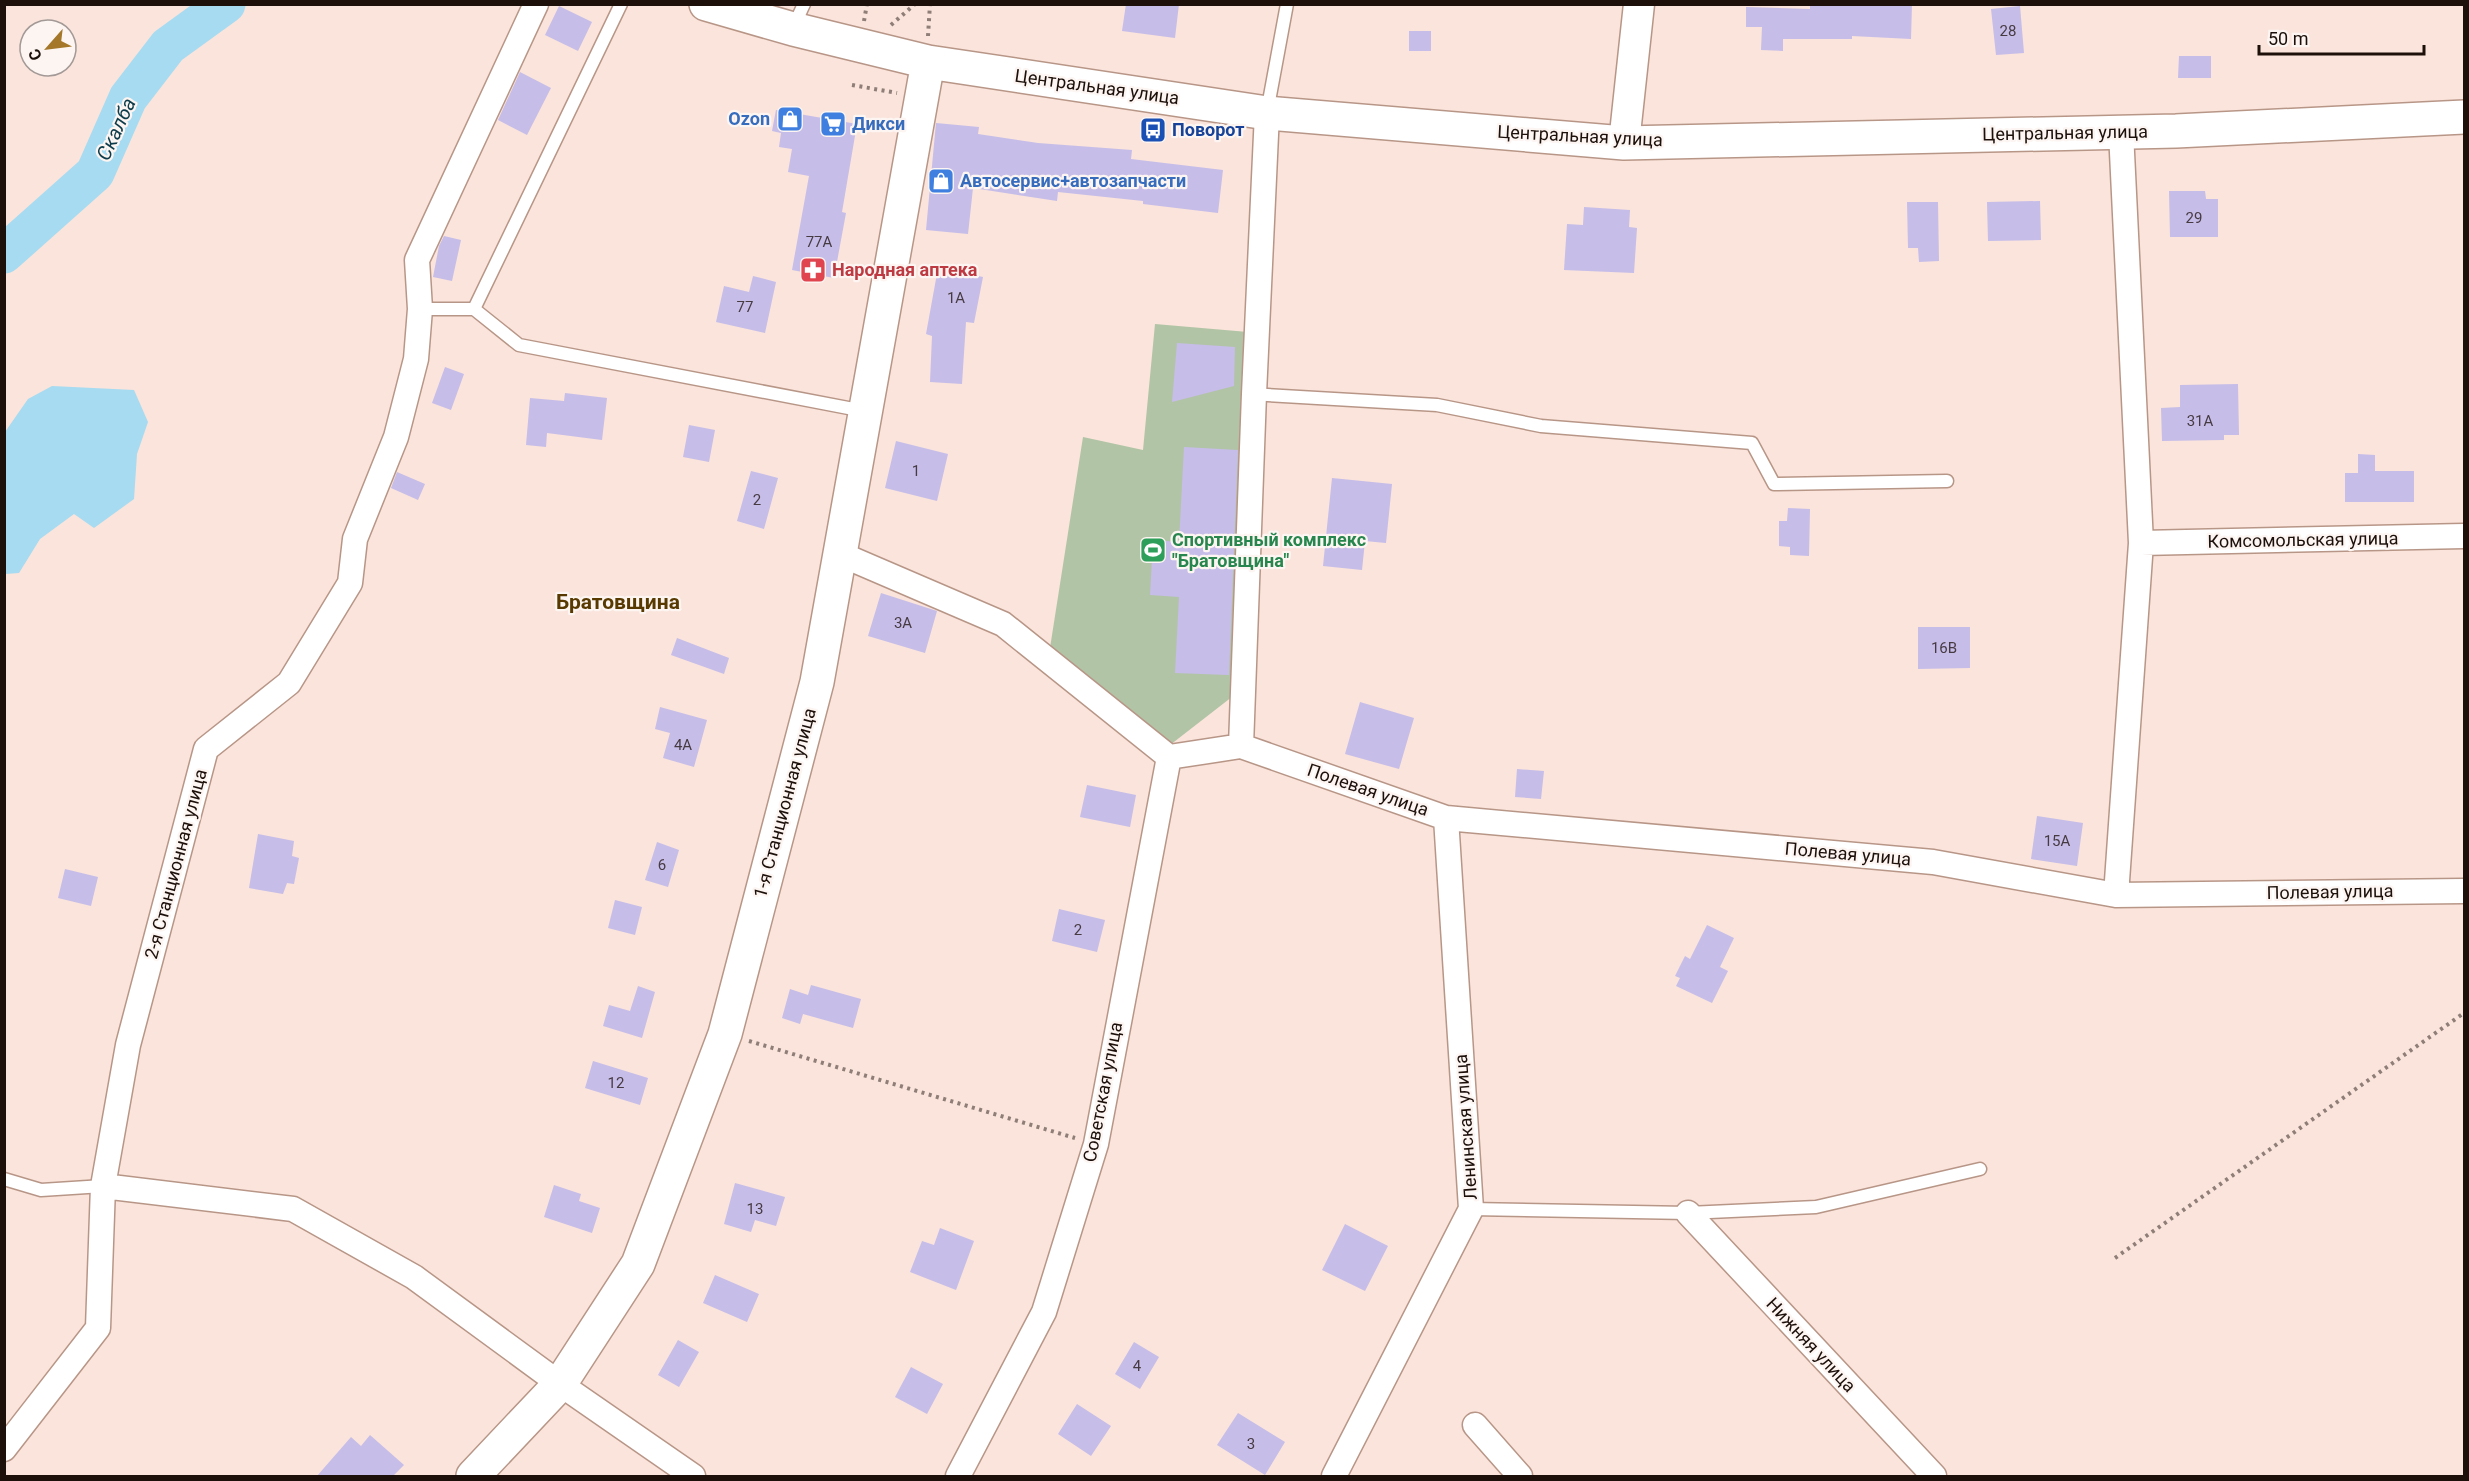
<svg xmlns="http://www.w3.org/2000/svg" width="2469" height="1481" font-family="Roboto,sans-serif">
	<rect width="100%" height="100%" fill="#fae4db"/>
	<path fill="#b2c4a6" d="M1155,324l93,8 -11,361 -67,52 -120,-97 33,-211 60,13z"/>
	<path fill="#a6dbf1" d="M52,386l82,4 14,32 -11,32 -3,45 -40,29 -20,-14 -34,25 -21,34 -14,1v-142l23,-33z"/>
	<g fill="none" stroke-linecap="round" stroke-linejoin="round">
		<path stroke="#a6dbf1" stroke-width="39" d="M4,254l91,-81 33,-75 40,-52 58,-42"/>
	</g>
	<path fill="#c6bde9" d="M1126,4h53l-4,34 -53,-7z
		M1810,4h102l-1,35 -59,-3v3h-69v12l-22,-1 1,-23h-16v-20l64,2z
		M559,6l33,16 -14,29 -33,-16z
		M2020,6l4,47 -28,2 -5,-46z
		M1409,31h22v20h-22z
		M2179,56h32v22h-33z
		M520,72l31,16 -24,47 -29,-15z
		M776,110l81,14 -15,88 4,1 -12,65 -42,-8 17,-94 -21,-4 4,-23 -13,-2 2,-14 -9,-2z
		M936,123l43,4 -1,7 60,9 94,7 -1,9 92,11 -5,43 -75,-9v-3l-85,-9 -1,9 -84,-13 -5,46 -42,-4z
		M2169,191h36l1,8h12v38h-48z
		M2040,201l1,39 -53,1 -1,-39z
		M1907,202h31l1,59 -20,1 -1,-14h-10z
		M1584,207l46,3 -1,17 8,1 -3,45 -70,-3 3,-46 16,1z
		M444,236l17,4 -9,41 -19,-4 6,-31z
		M938,268l45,9 -9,46 -8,-1 -4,62 -32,-2 2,-46 -6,-2z
		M753,276l23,6 -11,51 -49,-11 8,-36 25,6z
		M1177,343l58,4 -1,39 -62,16z
		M445,367l19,7 -13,36 -19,-7z
		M2238,384l1,51h-15v5l-62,1 -1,-33 19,-1v-22z
		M565,393l42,5 -5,42 -55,-7 -1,14 -20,-2 4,-47 34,3z
		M689,425l26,5 -6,32 -26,-5z
		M896,441l52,13 -11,47 -52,-13z
		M1184,447l54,3 -9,225 -54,-2 4,-76 -29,-2 3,-55 26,2z
		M2358,454l17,1v16h39v31h-69v-29h13z
		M751,471l27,7 -14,51 -27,-8z
		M397,472l28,12 -7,16 -27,-12z
		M1332,478l60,6 -6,59 -21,-2 -3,29 -39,-4z
		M1788,508l22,1 -1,47 -19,-1v-8l-11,-1v-25h8z
		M881,593l56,18 -12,42 -57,-17z
		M1918,627h52v41l-52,1z
		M677,638l52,20 -5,16 -53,-19z
		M1360,702l54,16 -15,51 -54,-15z
		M660,707l47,13 -13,47 -31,-9 7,-25 -15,-4z
		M1517,769l27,2 -3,28 -26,-2z
		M1087,785l49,10 -6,32 -50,-10z
		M2037,816l46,7 -6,43 -46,-7z
		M258,834l36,7 -2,15 7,2 -5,26 -7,-1 -4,11 -34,-6z
		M657,842l22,8 -11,37 -23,-7z
		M65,869l33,8 -7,29 -33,-8z
		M615,900l27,7 -7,28 -27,-7z
		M1059,909l46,11 -8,32 -45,-11z
		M1707,925l27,13 -14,29 8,4 -16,32 -36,-17 4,-8 -5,-2 10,-20 5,3z
		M811,985l50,14 -8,29 -50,-14 -3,10 -18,-6 8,-29 18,6z
		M638,986l17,6 -13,46 -39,-12 6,-21 21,6z
		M593,1061l55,17 -8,27 -55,-17z
		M735,1183l50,14 -9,29 -21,-6 -4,12 -27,-8z
		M554,1185l27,9 -2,7 21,7 -8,25 -48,-16z
		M1345,1224l43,22 -23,45 -43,-21z
		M940,1228l34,13 -18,49 -46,-18 12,-31 12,4z
		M715,1275l44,19 -12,28 -44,-19z
		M678,1340l21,12 -20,35 -21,-12z
		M1134,1342l25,15 -19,32 -25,-15z
		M911,1367l32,17 -16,30 -32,-17z
		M1077,1404l34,22 -20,30 -33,-22z
		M1238,1413l47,29 -20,33 -48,-30z
		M370,1435l34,30 -11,11h-76l34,-39 10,9z"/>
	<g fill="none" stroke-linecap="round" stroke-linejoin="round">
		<defs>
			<path id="service" d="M793,28l11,-24
				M1267,112l20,-108
				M420,309h54l45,36 345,66
				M474,309l147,-305
				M1250,394l187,11 104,21 211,17 22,41 173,-3
				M4,1179l37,11 62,-4
				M1471,1209l217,4 128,-6 164,-38"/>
			<path id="minor" d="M2141,543l323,-7
				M840,554l163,70 166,133 72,-11 205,72 487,44 183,33 348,-4
				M1241,746l13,-352 13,-281
				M2116,895l25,-352 -20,-411
				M103,1186l190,23 121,68 146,107 133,92
				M1688,1213l246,263
				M1475,1425l45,51
				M4,1449l94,-121 5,-142 25,-141 78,-296 83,-66 61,-100 5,-44 41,-102 20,-78 4,-50 -3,-49 119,-256
				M958,1476l86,-164 52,-168 73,-387
				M1334,1476l137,-267 -25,-391"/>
			<path id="tertiary" d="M1624,143l15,-139"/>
			<path id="secondary" d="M706,4l87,25 135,33 339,51 357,30 552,-12 288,-14
				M473,1476l87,-92 78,-120 87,-230 92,-352 111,-620"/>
		</defs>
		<use href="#service" stroke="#b89687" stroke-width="15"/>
		<use href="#minor" stroke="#b89687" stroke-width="27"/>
		<use href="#tertiary" stroke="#b89687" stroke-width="33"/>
		<use href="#secondary" stroke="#b89687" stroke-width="36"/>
		<path stroke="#8f7e77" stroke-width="4" stroke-dasharray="3 4.5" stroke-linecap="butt" d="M864,21l3,-17
			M891,25l24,-21
			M928,36l2,-32
			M852,85l45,8
			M749,1041l326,97
			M2115,1258l349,-245"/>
		<use href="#service" stroke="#fff" stroke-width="12"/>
		<use href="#minor" stroke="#fff" stroke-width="24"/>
		<use href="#tertiary" stroke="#fff" stroke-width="30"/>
		<use href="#secondary" stroke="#fff" stroke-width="33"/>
	</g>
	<defs>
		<symbol id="shop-square" viewBox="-11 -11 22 22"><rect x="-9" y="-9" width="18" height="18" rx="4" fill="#3f7fe0" stroke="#fcf5f2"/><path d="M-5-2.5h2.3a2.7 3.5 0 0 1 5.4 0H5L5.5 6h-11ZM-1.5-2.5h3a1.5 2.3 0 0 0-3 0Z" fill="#fff"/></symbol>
		<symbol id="supermarket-square" viewBox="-11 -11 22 22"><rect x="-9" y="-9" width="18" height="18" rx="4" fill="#3f7fe0" stroke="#fcf5f2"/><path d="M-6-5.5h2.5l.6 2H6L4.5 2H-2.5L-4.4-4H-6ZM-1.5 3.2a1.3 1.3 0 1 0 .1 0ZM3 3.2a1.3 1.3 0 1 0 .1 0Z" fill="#fff"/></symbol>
		<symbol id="bus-square" viewBox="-11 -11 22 22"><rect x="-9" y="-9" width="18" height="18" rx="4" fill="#1a4fb4" stroke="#fcf5f2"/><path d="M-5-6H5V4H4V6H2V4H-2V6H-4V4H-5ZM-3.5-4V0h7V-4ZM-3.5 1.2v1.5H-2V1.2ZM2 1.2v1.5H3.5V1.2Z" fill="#fff"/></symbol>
		<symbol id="pharmacy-square" viewBox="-11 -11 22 22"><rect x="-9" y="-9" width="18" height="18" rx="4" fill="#e0444e" stroke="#fcf5f2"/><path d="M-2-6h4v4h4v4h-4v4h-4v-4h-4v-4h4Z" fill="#fff"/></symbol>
		<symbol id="stadium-square" viewBox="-11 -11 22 22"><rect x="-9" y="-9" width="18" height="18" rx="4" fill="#2e9e5b" stroke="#fcf5f2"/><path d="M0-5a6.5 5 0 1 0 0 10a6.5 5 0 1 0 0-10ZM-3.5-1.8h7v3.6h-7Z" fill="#fff"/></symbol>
	</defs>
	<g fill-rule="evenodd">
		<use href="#shop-square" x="775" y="104" width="30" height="30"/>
		<use href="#supermarket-square" x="818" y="109" width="30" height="30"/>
		<use href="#bus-square" x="1138" y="115" width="30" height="30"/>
		<use href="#shop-square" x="926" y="166" width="30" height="30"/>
		<use href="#pharmacy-square" x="798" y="255" width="30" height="30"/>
		<use href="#stadium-square" x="1138" y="535" width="30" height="30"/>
	</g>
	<g text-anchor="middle" stroke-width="4.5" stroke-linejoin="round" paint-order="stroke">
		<g font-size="15" fill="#473b42">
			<text x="2008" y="36">28</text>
			<text x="2194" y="223">29</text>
			<text x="819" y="247">77А</text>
			<text x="956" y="303">1А</text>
			<text x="745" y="312">77</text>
			<text x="2200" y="426">31А</text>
			<text x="916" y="476">1</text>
			<text x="757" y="505">2</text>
			<text x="903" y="628">3А</text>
			<text x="1944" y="653">16В</text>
			<text x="683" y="750">4А</text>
			<text x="2057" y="846">15А</text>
			<text x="662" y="870">6</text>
			<text x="1078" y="935">2</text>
			<text x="616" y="1088">12</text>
			<text x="755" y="1214">13</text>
			<text x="1137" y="1371">4</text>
			<text x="1251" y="1449">3</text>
		</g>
		<g font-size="18" fill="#1d100b" stroke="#fcf5f2">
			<text transform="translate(1097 87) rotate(8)" y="6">Центральная улица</text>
			<text transform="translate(2065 133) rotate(-1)" y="6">Центральная улица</text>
			<text transform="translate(1580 136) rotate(3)" y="6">Центральная улица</text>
			<text transform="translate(2303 540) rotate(-1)" y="6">Комсомольская улица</text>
			<text transform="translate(1368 790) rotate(19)" y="6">Полевая улица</text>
			<text transform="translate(785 803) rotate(-75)" y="6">1-я Станционная улица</text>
			<text transform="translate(1848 854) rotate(5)" y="6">Полевая улица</text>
			<text transform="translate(176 864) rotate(-75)" y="6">2-я Станционная улица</text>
			<text transform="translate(2330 892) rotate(-1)" y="6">Полевая улица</text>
			<text transform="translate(1103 1092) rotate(-79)" y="6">Советская улица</text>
			<text transform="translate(1466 1127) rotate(-94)" y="6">Ленинская улица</text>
			<text transform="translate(1811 1345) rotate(47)" y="6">Нижняя улица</text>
		</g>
		<g font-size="18" font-weight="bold" fill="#366cbe" stroke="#fcf5f2" text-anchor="start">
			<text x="770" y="125" text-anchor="end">Ozon</text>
			<text x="852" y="130">Дикси</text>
			<text x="960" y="187">Автосервис+автозапчасти</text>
		</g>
		<g font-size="18" font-weight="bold" fill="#164399" stroke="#fcf5f2" text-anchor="start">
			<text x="1172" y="136">Поворот</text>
		</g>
		<g font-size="18" font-weight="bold" fill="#be3a42" stroke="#fcf5f2" text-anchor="start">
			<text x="832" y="276">Народная аптека</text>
		</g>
		<g font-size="18" font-weight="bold" fill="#27864d" stroke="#fcf5f2" text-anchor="start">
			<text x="1172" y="546">Спортивный комплекс<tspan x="1172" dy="21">"Братовщина"</tspan></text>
		</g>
		<g font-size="20" font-style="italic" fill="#0c3c4b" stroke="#fcf5f2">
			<text transform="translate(116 129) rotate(-65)" y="7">Скалба</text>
		</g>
		<g font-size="21" font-weight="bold" fill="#583a00" stroke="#fcf5f2">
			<text x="618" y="609">Братовщина</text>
		</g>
	</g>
	<rect width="2469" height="1481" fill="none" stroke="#1d100b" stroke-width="12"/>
	<g transform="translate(48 48) rotate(242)"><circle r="28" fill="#fcf5f2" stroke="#a39996" stroke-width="1.5"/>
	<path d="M0-4.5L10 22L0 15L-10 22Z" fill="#a47729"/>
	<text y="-9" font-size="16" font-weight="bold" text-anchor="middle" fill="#1d100b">С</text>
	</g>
	<path d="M2259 45v9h165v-9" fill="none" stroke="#1d100b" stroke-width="3"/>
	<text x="2268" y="45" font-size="18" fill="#1d100b" stroke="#fcf5f2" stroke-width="4.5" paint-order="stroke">50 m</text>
</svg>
